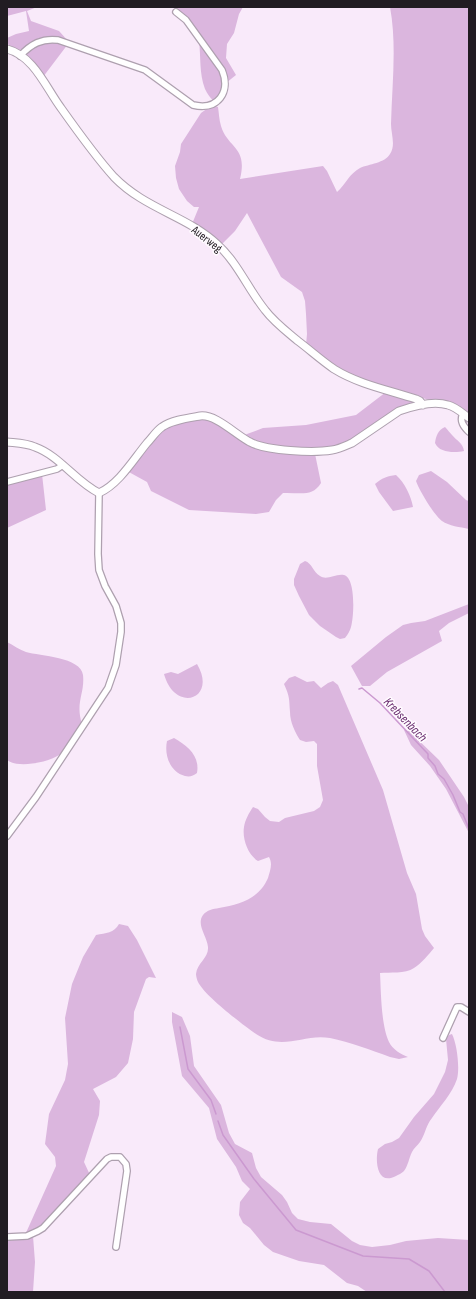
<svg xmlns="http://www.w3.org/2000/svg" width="476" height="1299" font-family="'Sofia Sans Condensed',sans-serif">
	<rect width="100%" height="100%" fill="#f9eafa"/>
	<path fill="#dbb6de" d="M7,7h30l-10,4 4,10 28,10 10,11c-9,-3 -19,-7 -28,-4 -10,3 -20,19 -31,9 -2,-3 -3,-5 -3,-9l9,-4 13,-3 -3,-20 -19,5z
		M172,7h71l-4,7 -5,19 -7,11 -1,14 10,17 -10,8v-7l-47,-65z
		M390,7h79v409l-40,-16 -80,-25 -43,-30 1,-11 -1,-20 -1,-13 -3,-9 -21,-15 -34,-64 -12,18 -15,15 -28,-22 7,-17h-5l-7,-6 -8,-12 -3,-11 -1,-12 5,-14 1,-8 20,-31 11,-8 6,2c1,6 1,13 3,19 7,23 27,20 19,53l83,-13 4,5 10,21c9,-8 12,-18 23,-24 9,-4 25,-5 30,-14 6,-9 1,-20 1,-30 1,-39 6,-79 -1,-117z
		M47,41l21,3 -25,33 -17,-20 1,-7z
		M199,41l18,23 7,15 -3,16 -7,7c-3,-4 -7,-8 -9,-13 -6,-16 -4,-32 -6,-48z
		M386,392l29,9v2l-73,43 -28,3 7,34c-9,15 -23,9 -38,10l-7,7 -7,12 -13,2 -67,-4 -38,-19 -4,-9 -20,-11 37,-43 26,-9h20l30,19 7,-4 16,-6 43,-3 50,-10z
		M445,427c3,3 5,6 7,8 5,6 11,8 12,16 -9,2 -25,2 -29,-8 1,-7 3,-13 10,-16z
		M431,471l16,11 19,18 3,1v28c-9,-2 -20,-3 -27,-8 -8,-6 -23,-31 -26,-40l3,-6z
		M42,474l4,36 -39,18v-44z
		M396,475c9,8 15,21 17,32l-20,4 -14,-19 -4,-8c7,-6 12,-8 21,-9z
		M305,561c7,2 8,11 15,15 7,5 16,-3 24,-1 12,3 10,42 7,52 -1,4 -3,7 -6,11l-5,1 -4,-2 -16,-11 -11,-11 -10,-19 -5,-11v-6l6,-15z
		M469,604v9l-20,10 -10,8 3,10 -55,31 -17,14h-8l-11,-20 35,-29 17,-12 8,-2 14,-2z
		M7,642c6,3 13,8 19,10 14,4 55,5 57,23 2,19 -8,27 -1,49 -5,7 -13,23 -19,28 -10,10 -45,17 -56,8z
		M197,664c21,35 -22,50 -33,10l7,-2 7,2z
		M295,676l12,6 7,-1 7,7 7,-5 5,-2 5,4 45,105 24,83 9,21 6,35 3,7 9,12c-6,7 -12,15 -20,20 -9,6 -24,4 -34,5 1,19 1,52 9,69 3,7 13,13 19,15l-9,2 -9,-2c-19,-7 -40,-15 -60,-19 -26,-5 -47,14 -74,-4 -13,-9 -51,-38 -58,-52 -1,-2 -2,-6 -2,-8 1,-11 13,-16 12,-27 -1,-11 -12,-22 -5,-32 4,-5 10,-6 16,-7 21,-4 40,-9 49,-30 2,-7 5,-14 1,-21l-11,4c-10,-6 -16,-22 -14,-34 1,-7 5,-14 9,-20l5,2 7,8 5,4 9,1 6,-4 29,-7 6,-4 3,-7 -6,-34v-22l-3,-3 -8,1 -6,-2c-5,-8 -10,-18 -10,-28 -1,-13 0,-15 -6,-28l5,-6z
		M404,730l5,1 30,29 25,37 5,10v26l-23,-44 -16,-23 -19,-21z
		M174,738c14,8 26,18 23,35 -4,3 -7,4 -12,3 -15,-4 -21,-21 -18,-35z
		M119,924l9,2 9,14 19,38 -7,-1 -3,2 -12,33 -1,27 -5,24 -12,14 -23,12 7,12 -1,14 -15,47 6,13 -50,53 -15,7 31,-69 -1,-9 -10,-13 4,-30 16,-34 3,-16 -3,-46 7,-34 11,-27 13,-22c10,-2 18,-2 23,-11z
		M172,1012l10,5 8,19 4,30 27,39 8,28 6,11 17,9 4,15 5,9 21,18 5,7 5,11 6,6 12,3 21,2 21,17 8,4 12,2 18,-2 16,-4 32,-3 31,2v52h-102l-9,-6 -11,-3 -23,-18 -25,-4 -26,-9 -9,-7 -14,-17 -7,-5 -4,-8 1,-13 10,-13 -8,-8 -6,-14 -19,-28 -8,-31 -27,-32 -10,-54z
		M452,1034c5,10 8,34 5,45 -5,15 -17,27 -25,39 -6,7 -7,17 -12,24 -3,4 -6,6 -8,10 -3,6 -4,14 -8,19 -2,2 -6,4 -8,5 -19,10 -21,-15 -18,-27l7,-5 7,-2 7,-4 15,-21 20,-23 11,-22 3,-12 -2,-21 3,-4z
		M33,1236l2,26 -2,30h-26v-53z"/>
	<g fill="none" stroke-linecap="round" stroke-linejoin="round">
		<path stroke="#cb99d0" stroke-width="1.5" d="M359,689l3,-1 18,15 48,51v4l7,8 3,8 6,5 9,16 7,17 3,2 6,15
			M180,1027l8,42 23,31 5,14
			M218,1121l5,14 31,44 42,51 67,26 46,3 20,12 16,21"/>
		<defs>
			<path id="minor" d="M20,56c11,-12 22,-18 38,-16l87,30 48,35c25,6 38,-13 29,-35l-36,-50 -10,-8
				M463,414c-4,7 1,13 6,18
				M7,482l50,-13 6,-4
				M7,836l29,-39 72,-109 8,-23 5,-33v-9l-5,-17 -11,-20 -6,-16 -1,-16 1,-61
				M443,1038l14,-31h4l8,5
				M7,1237l20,-1 11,-5 5,-3 64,-69 4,-2h9l6,7 1,7 -11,76"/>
			<path id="tertiary" d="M7,49c27,7 39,39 54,59 17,24 34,48 53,69 31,32 73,39 103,67 21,19 31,45 48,66 9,12 21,21 33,31 12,9 23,19 36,28 24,15 54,21 82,30l4,2 3,4
				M7,442c9,1 19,1 28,5 25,9 40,34 64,46 20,-9 34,-33 48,-50 5,-5 9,-12 15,-16 10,-7 26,-9 38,-11 16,-2 36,19 50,26 16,9 64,11 82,8 7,-1 13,-4 20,-7l47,-32c14,-5 34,-11 49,-6 8,2 14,8 21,13"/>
		</defs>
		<use href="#minor" stroke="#aea0af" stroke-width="8"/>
		<use href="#tertiary" stroke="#aea0af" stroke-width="9"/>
		<use href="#minor" stroke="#fff" stroke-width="5.5"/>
		<use href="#tertiary" stroke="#fff" stroke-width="7"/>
	</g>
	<g text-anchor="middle" stroke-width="3" stroke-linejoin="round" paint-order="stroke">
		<g font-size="12" fill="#211c22" stroke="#fffbff">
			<text transform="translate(207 239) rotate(38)" y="4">Auerweg</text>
		</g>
		<g font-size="13" font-style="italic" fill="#682b6e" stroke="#fffbff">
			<text transform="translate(406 719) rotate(46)" y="5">Krebsenbach</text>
		</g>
	</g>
	<rect width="476" height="1299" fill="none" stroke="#211c22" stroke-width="16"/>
</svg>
